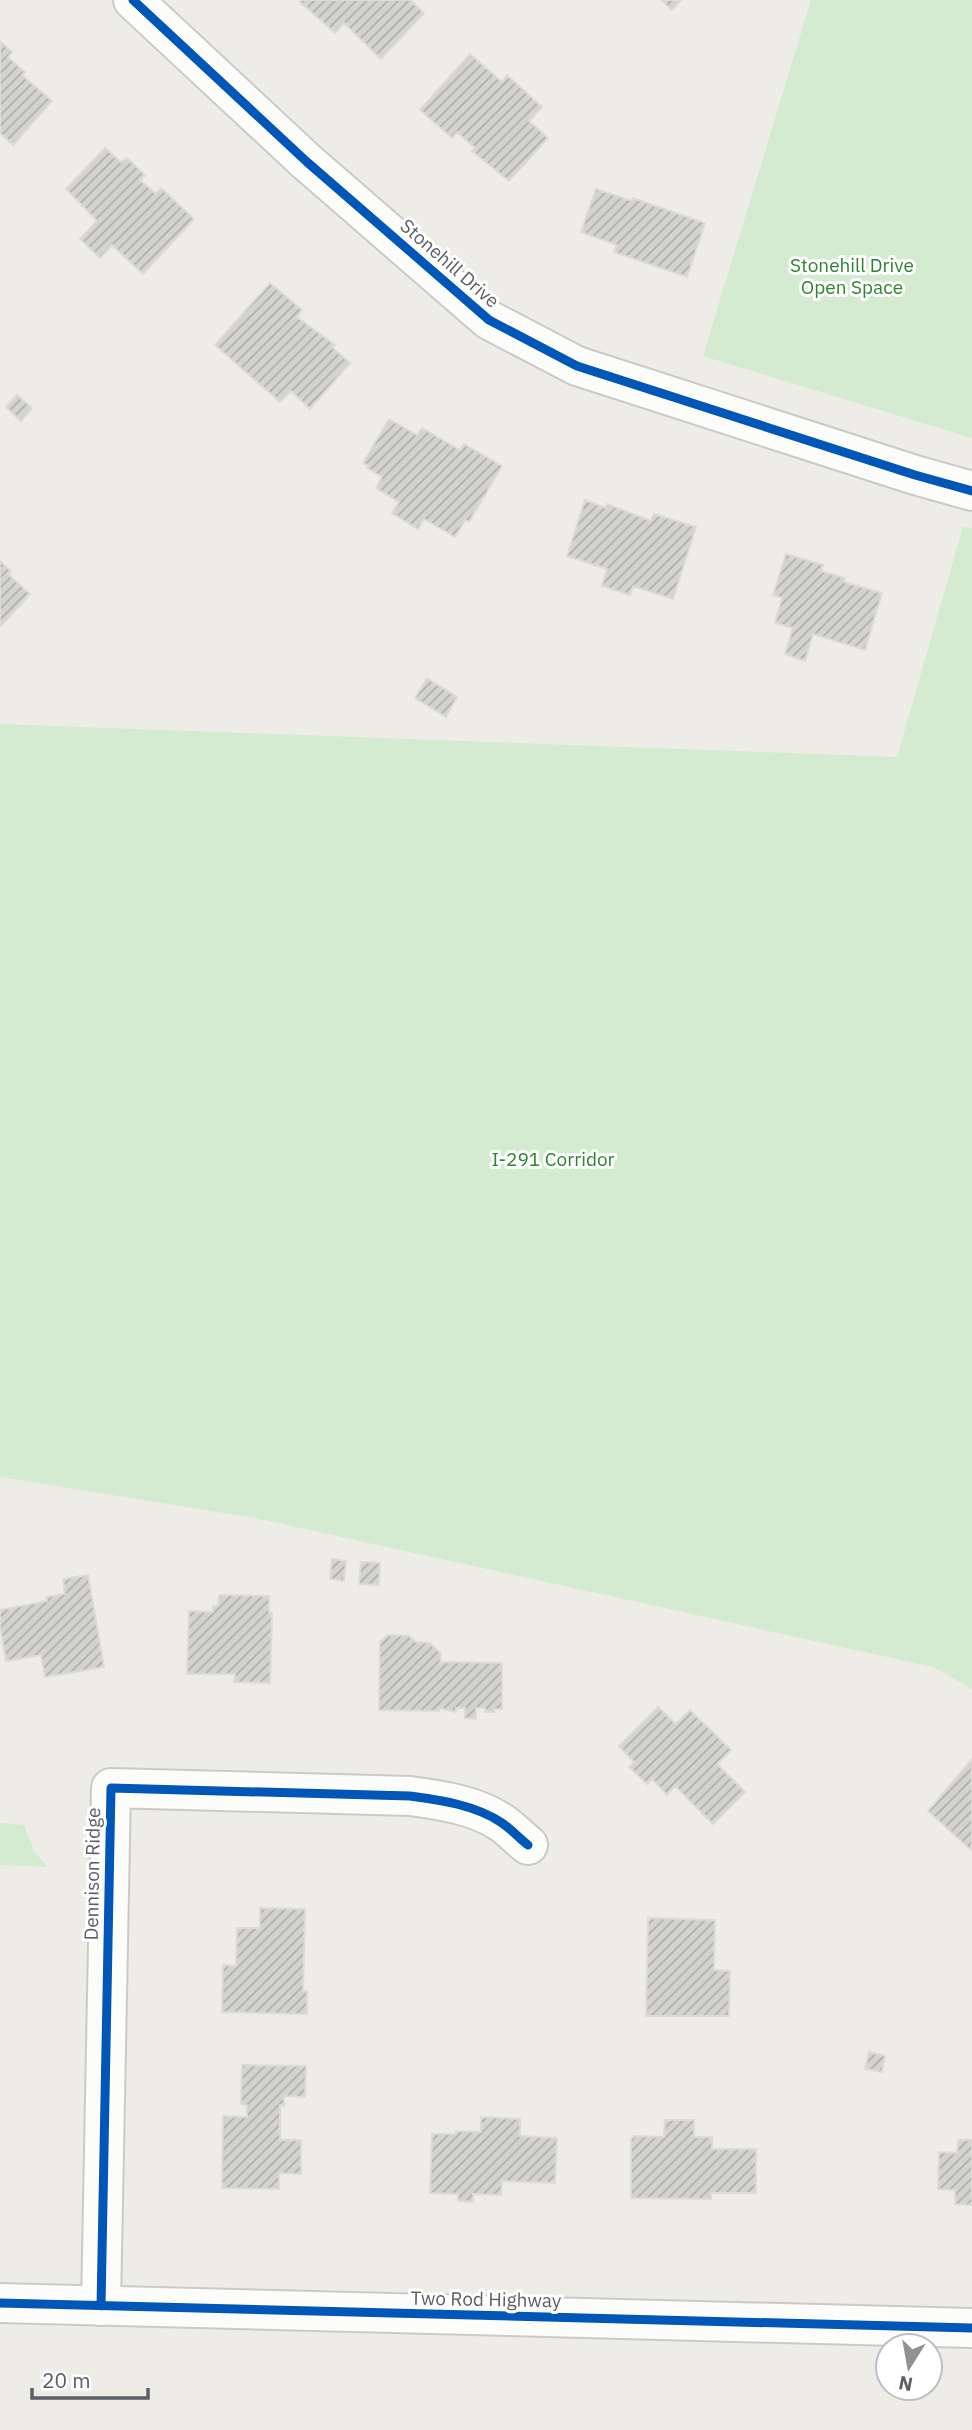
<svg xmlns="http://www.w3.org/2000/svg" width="972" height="2430" font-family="'IBM Plex Sans',sans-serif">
	<defs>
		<pattern id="building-hatch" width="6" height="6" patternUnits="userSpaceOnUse" patternTransform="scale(1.75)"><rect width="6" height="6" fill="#d4d3d0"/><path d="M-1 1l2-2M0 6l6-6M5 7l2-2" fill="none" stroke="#afafad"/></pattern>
	</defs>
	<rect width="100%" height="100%" fill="#edece7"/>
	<path fill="#d4ead1" d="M811,0h161v438l-269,-82z
		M963,527l9,1v1161l-39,-22 -678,-149 -255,-41v-753l897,33z
		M0,1823l24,2 10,26 13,16 -47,-2z"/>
	<path fill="url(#building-hatch)" stroke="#dcdbd6" stroke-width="2" d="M302,0h108l14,13 -43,46 -37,-36 -9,10 -35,-31z
		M661,0h20l-9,10z
		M0,41l12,11 -4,5 17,15 -3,3 30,26 -39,44 -13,-12z
		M470,54l32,28 5,-7 35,32 -13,14 19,17 -39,43 -37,-30 3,-3 -18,-16 -5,6 -32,-28z
		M105,148l16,14 6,-4 18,17 -5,5 16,14 5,-6 33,31 -51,55 -31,-29 -12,13 -20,-19 17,-18 -31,-32z
		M596,189l36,12 1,-3 72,25 -18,54 -73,-25 3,-7 -36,-13z
		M270,283l32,27 -5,7 38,28 -3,2 18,16 -40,46 -19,-18 -11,11 -65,-57z
		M17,395l15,13 -11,13 -15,-14z
		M389,419l28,16 5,-7 38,22 4,-6 38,22 -33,56 -4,-2 -10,17 -31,-18 -6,10 -26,-16 7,-11 -23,-14 6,-11 -15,-9 1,-2 -5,-3z
		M585,500l21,8 1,-4 44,17 3,-7 42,13 -23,72 -40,-13 -3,9 -28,-9 5,-17 -40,-13z
		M786,554l37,11 -2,6 24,7 -1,4 38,11 -17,57 -52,-16 -8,27 -20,-7 8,-26 -18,-5 7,-25 -9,-3z
		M0,561l11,10 -3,3 22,20 -30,33z
		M427,678l30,19 -11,20 -31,-19z
		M332,1559l14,2 -2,20 -14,-2z
		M361,1562l19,1 -1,22 -20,-1z
		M88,1575l16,92 -59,10 -4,-22 -35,6 -6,-36v-15l47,-9 -1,-4 19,-3 -2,-15z
		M219,1595l50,1v17h3l-2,70 -36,-1 1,-8h-48l2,-63 24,1v-6h5z
		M388,1635l21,1 7,6 14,1 11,11 -1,10 3,-2 59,1v46h-8v3h-9v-4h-9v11l-11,-1v-10h-9v4l-17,-4v3l-60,-1 1,-68z
		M658,1707l18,17 14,-14 41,40 -14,14 28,28 -32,32 -38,-38 -8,9 -15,-16 -5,5 -18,-17 5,-5 -15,-16z
		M972,1759v92l-44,-40z
		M260,1908l45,1 -2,82h4v23l-85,-2 1,-47 13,1 1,-38h23z
		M648,1918l67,2 -1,50 16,1 -1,45h-83z
		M869,2052l16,4 -3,16 -17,-3z
		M242,2065l64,1 -1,31 -21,-1v10l-4,-1v35h21v34l-22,-1v16l-57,-1 1,-72 24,1v-12l-6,-1z
		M481,2117l39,2v17l37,2 -2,45 -53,-2 -1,14 -28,-1v8l-15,-1v-7l-28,-1 2,-59h24v-3l25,1z
		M665,2120h29v17h18v12h44v44h-45v6l-80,-1v-59l3,-3 30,1z
		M958,2140h14v65l-17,-1v-14l-17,-1 1,-37 18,1z"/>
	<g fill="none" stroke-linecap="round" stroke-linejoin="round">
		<defs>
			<path id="minor" d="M133,0l174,162 182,158 88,46 338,109 57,16
				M101,2306l10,-518 299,8c30,4 66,9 92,27 9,6 17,15 26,22"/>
			<path id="tertiary" d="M0,2303l972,25"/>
		</defs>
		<use href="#minor" stroke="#cacac9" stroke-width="42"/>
		<use href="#tertiary" stroke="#cacac9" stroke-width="42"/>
		<use href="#minor" stroke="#fcfcfb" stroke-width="38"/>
		<use href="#tertiary" stroke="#fcfcfb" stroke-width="38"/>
		<defs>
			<path id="cycleway" d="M133,0l174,162 182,158 88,46 338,109 57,16
				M0,2303l972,25
				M101,2306l10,-518 299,8c30,4 66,9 92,27 9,6 17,15 26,22"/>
		</defs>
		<use href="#cycleway" stroke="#fff" stroke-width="13"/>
		<use href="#cycleway" stroke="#0057b8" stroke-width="9"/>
	</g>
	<g text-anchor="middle" stroke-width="6" stroke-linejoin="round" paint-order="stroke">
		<g font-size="19" fill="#5c6066" stroke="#fff">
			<text transform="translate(450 263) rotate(41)" y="7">Stonehill Drive</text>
			<text transform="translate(92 1874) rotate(-89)" y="7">Dennison Ridge</text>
			<text transform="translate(486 2299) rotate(1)" y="7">Two Rod Highway</text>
		</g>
		<g font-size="19" fill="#2d8431" stroke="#fff">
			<text x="852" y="272">Stonehill Drive<tspan x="852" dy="22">Open Space</tspan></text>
			<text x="553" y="1166">I-291 Corridor</text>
		</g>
	</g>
	<g transform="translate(909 2367) rotate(191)"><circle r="33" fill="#ffffff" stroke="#bebfc2" stroke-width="2"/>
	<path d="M0-5L12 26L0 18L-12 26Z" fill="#8f9193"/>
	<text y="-10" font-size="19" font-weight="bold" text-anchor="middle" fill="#5c6066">N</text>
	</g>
	<path d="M32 2388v10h116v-10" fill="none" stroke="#5c6066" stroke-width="3.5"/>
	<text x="42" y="2388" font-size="21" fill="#5c6066" stroke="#ffffff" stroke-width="5" paint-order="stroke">20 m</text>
</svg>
